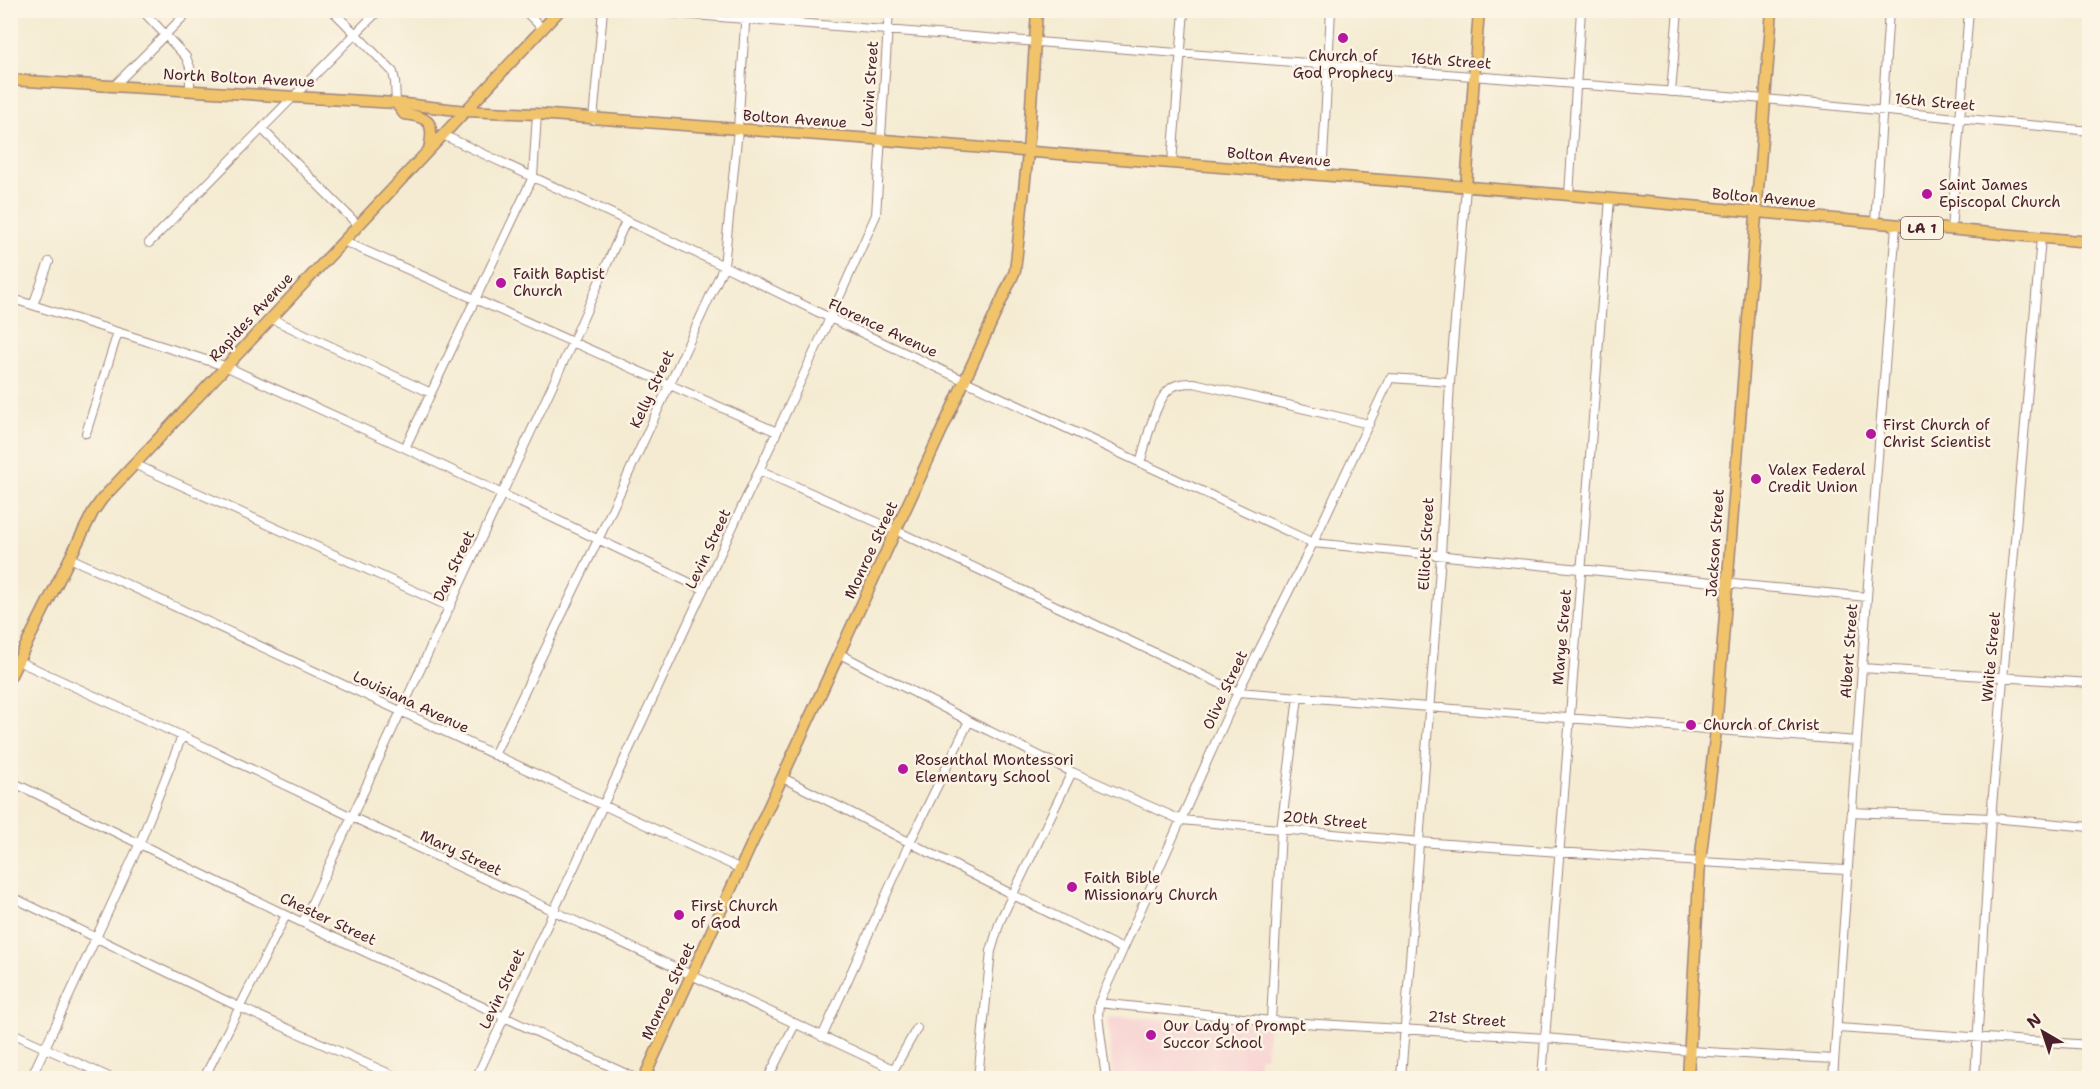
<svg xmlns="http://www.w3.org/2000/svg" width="2100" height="1089" font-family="'Shantell Sans',sans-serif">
	<rect width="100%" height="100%" fill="#fcf5e5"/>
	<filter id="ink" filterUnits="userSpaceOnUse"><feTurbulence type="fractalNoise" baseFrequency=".0167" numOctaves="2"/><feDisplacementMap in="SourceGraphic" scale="12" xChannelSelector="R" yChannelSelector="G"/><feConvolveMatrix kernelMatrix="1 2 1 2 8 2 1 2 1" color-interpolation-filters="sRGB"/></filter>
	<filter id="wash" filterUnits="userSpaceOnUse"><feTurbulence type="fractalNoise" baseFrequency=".008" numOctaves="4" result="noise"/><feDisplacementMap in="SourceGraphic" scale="24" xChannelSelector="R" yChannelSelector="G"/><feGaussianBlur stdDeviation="1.35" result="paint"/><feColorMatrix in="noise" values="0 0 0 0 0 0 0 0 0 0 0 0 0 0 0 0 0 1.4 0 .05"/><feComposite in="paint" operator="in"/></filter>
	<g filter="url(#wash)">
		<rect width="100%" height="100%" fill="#f4ebd2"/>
		<path fill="#f7cfd0" d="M1108,1016l161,9 -4,32h-6l-1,21h-145z"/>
	</g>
	<g filter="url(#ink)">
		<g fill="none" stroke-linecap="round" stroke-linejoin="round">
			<defs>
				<path id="minor" d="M142,10l44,47 4,10v23
					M332,10l61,62 2,10 1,21
					M524,10l18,18
					M630,10l1135,89 325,32
					M114,86l76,-76
					M1671,92l7,-82
					M593,120l10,-110
					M262,129l96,96
					M443,135l281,131 106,52 483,225 554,54
					M1172,163l12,-153
					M1322,176l9,-166
					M1569,195l12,-185
					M1875,223l14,-213
					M1951,230l18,-220
					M343,241l434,191
					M149,243l230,-233
					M10,298l215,68 180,82 298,141
					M33,305l16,-43
					M270,318l161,75
					M86,433l32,-101
					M405,448l128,-271 4,-63
					M1140,463c6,-19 15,-64 31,-75 6,-5 15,-5 23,-5l175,41
					M134,464l316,143
					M759,470l138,61 341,161 619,49
					M70,558l671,311
					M840,654l129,67 103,51 109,48 239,22 280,20 146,8
					M18,661l164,75 170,81 541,252
					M1862,668l228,15
					M494,755l104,-215 126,-274 14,-137 8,-119
					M783,778c113,57 225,116 340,171
					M10,781l276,134 349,163
					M1851,812l140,6 99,9
					M10,896l229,111 160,71
					M303,922l270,-581 53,-120
					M1099,1003l172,18 274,17 145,13 144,8
					M1271,1021l10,-191 17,-133
					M1838,1028l252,17
					M10,1032l101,46
					M822,1037l88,-195 59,-121
					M31,1078l108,-233 43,-109
					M204,1078l82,-163
					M476,1078l354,-760 46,-103 13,-205
					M768,1078l27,-54
					M889,1078l28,-50
					M978,1078l13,-127 9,-30 72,-149
					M1106,1078l-8,-62 1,-13 139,-311 75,-149 77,-165 60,4
					M1401,1078l40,-523 9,-173 16,-195
					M1542,1078l68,-880
					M1833,1078l34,-481 29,-371
					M1975,1078l16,-260 50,-580"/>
				<path id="major" d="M10,80l386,23 70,8 71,3 335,25 697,56 521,47
					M396,103l8,11c26,3 31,9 25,35
					M1466,187l13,-177
					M10,677l83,-165 9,-13 458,-489
					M644,1078l371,-807 13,-118 9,-143
					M1688,1078l12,-216 16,-132 56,-720"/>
			</defs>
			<use href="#minor" stroke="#9f857e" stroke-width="10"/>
			<use href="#major" stroke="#9f857e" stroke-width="13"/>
			<use href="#minor" stroke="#fff" stroke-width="8"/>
			<use href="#major" stroke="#f1c36a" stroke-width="10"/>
		</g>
	</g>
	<g fill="#b5179e" stroke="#fcf5e5" stroke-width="2">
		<circle cx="1343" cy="38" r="6"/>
		<circle cx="1927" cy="194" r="6"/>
		<circle cx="501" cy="283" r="6"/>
		<circle cx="1871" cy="434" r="6"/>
		<circle cx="1756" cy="479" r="6"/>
		<circle cx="1691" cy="725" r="6"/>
		<circle cx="903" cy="769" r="6"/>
		<circle cx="1072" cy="887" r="6"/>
		<circle cx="679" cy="915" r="6"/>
		<circle cx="1151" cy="1035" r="6"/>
	</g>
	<g text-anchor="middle" stroke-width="5" stroke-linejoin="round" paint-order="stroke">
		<rect fill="#fcf5e5" stroke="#7f5f63" stroke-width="1.5" x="1901" y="217" width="42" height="22" rx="4.5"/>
		<g font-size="14" font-weight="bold" fill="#4a1f2b">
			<text x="1922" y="233">LA 1</text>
		</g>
		<g font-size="15" fill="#4a1f2b" stroke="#fcf5e5" text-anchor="start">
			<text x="1343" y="61" text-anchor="middle">Church of<tspan x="1343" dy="17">God Prophecy</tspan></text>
			<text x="1939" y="190">Saint James<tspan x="1939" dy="17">Episcopal Church</tspan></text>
			<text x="513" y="279">Faith Baptist<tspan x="513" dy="17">Church</tspan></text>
			<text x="1883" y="430">First Church of<tspan x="1883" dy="17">Christ Scientist</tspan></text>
			<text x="1768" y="475">Valex Federal<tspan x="1768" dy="17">Credit Union</tspan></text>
			<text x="1703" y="730">Church of Christ</text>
			<text x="915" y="765">Rosenthal Montessori<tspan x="915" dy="17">Elementary School</tspan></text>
			<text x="1084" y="883">Faith Bible<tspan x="1084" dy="17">Missionary Church</tspan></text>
			<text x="691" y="911">First Church<tspan x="691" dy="17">of God</tspan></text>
			<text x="1163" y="1031">Our Lady of Prompt<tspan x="1163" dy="17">Succor School</tspan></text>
		</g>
		<g font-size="15" fill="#4a1f2b" stroke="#fcf5e5">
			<text transform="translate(1451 61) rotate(4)" y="5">16th Street</text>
			<text transform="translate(239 78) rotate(3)" y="5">North Bolton Avenue</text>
			<text transform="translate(870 84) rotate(-86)" y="5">Levin Street</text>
			<text transform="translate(1935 102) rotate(5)" y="5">16th Street</text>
			<text transform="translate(795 119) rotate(4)" y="5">Bolton Avenue</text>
			<text transform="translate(1279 157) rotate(5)" y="5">Bolton Avenue</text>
			<text transform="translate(1764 198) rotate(5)" y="5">Bolton Avenue</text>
			<text transform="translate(251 317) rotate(-47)" y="5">Rapides Avenue</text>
			<text transform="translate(883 328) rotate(25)" y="5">Florence Avenue</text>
			<text transform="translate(652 389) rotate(-65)" y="5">Kelly Street</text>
			<text transform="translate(1715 543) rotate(-86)" y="5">Jackson Street</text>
			<text transform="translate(1426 544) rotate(-87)" y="5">Elliott Street</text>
			<text transform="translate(708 549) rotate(-65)" y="5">Levin Street</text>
			<text transform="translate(871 550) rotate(-65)" y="5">Monroe Street</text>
			<text transform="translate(454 566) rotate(-65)" y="5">Day Street</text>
			<text transform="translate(1562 637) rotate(-85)" y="5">Marye Street</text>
			<text transform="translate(1849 651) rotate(-86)" y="5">Albert Street</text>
			<text transform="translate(1991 657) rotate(-85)" y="5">White Street</text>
			<text transform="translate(1225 690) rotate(-65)" y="5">Olive Street</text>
			<text transform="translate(411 702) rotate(25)" y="5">Louisiana Avenue</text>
			<text transform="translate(1325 820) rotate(5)" y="5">20th Street</text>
			<text transform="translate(461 853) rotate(25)" y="5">Mary Street</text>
			<text transform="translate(328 919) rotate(25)" y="5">Chester Street</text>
			<text transform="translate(502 989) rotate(-65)" y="5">Levin Street</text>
			<text transform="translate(668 991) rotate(-65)" y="5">Monroe Street</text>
			<text transform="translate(1467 1019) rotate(4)" y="5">21st Street</text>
		</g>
	</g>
	<rect width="2100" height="1089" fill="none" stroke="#fcf5e5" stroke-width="36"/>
	<g transform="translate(2043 1032) rotate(321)" stroke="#fcf5e5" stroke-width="4.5" paint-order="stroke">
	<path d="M0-4.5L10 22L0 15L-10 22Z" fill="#4a1f2b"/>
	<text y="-9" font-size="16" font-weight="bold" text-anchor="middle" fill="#4a1f2b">N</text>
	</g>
</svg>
